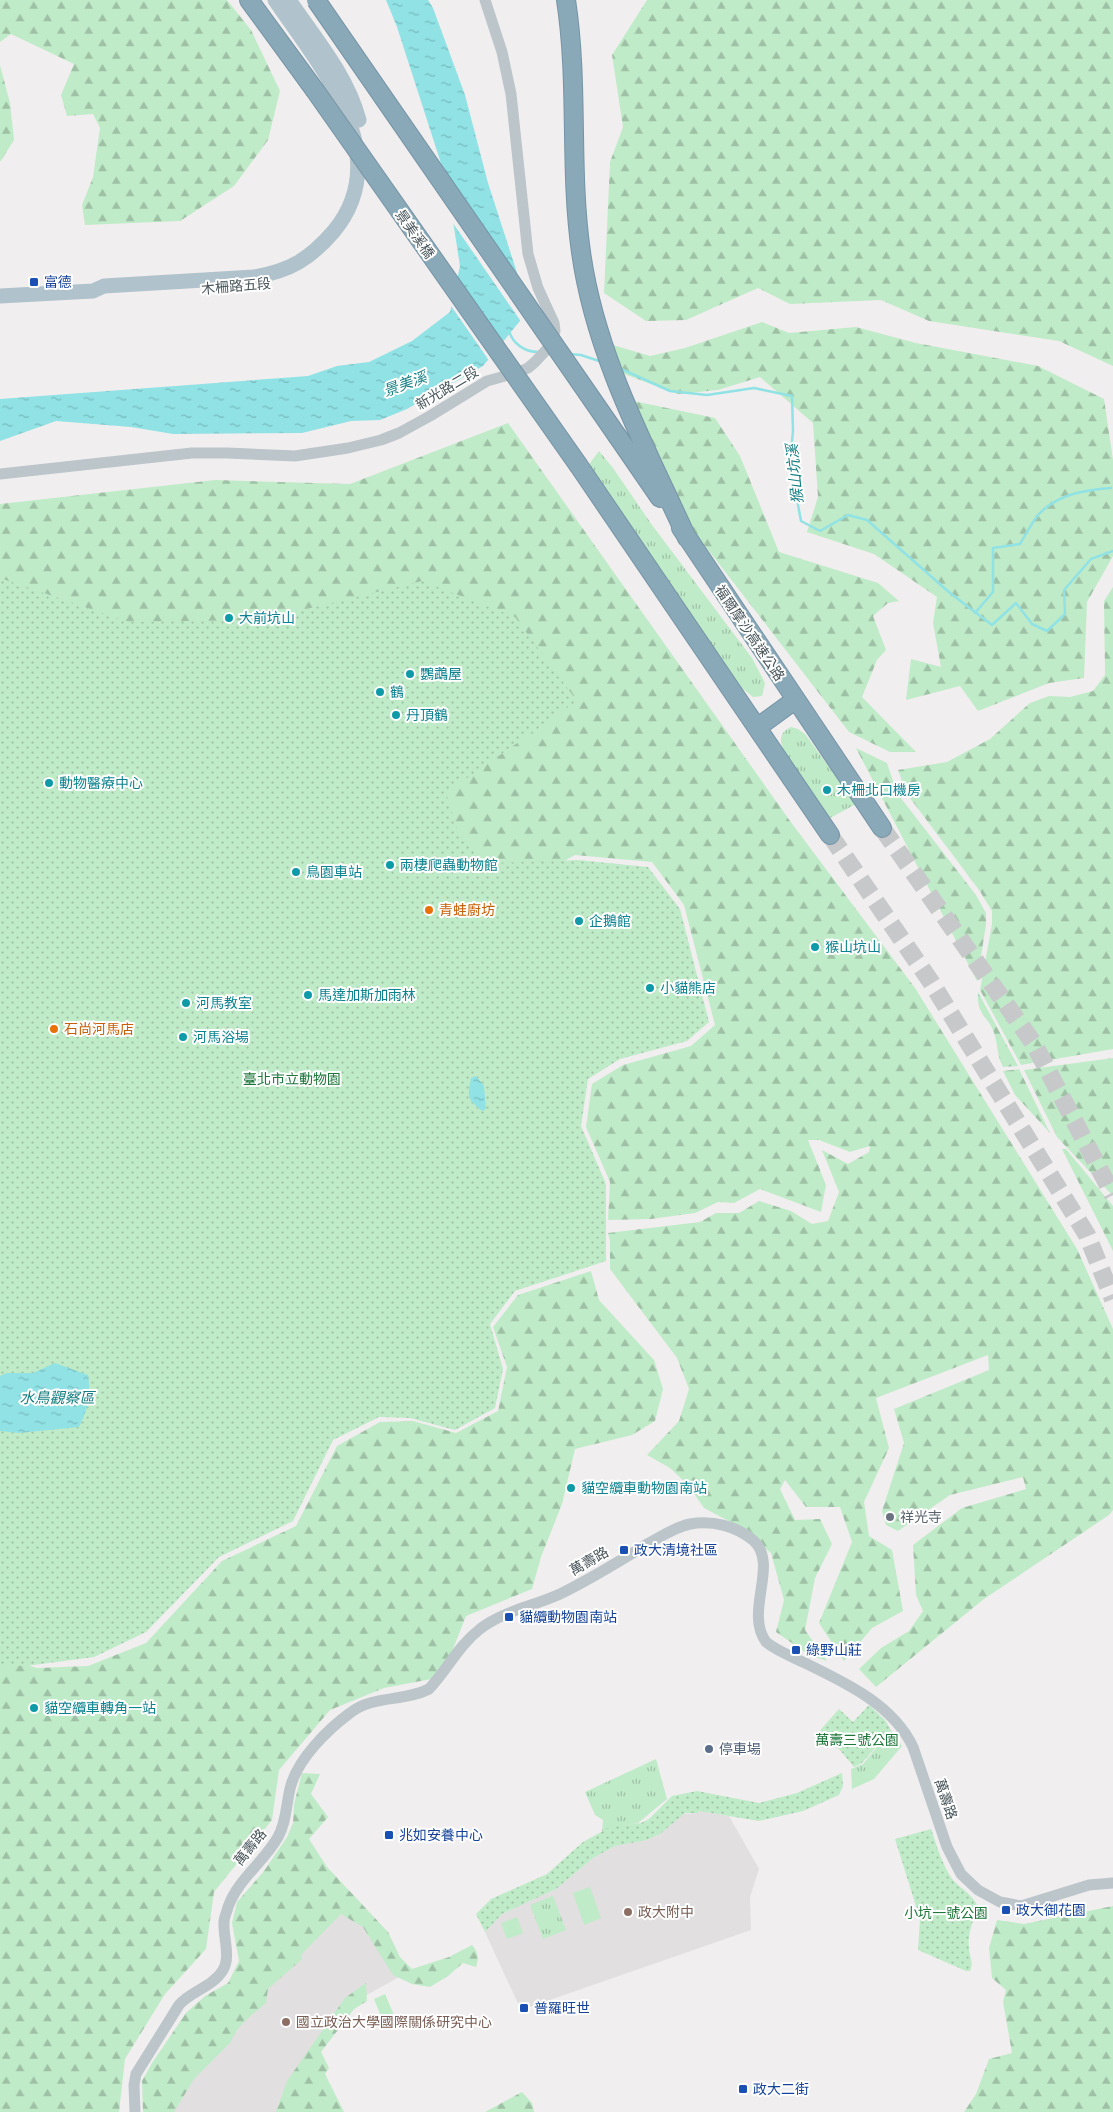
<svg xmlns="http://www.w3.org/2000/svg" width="1113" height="2112" font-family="'Work Sans','Noto Sans TC',sans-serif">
	<defs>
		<pattern id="grass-tufts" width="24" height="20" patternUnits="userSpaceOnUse" patternTransform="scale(1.25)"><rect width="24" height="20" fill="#c0ebc8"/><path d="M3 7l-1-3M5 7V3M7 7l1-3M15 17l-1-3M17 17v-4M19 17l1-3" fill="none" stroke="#9ec1a5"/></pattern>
		<pattern id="forest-firs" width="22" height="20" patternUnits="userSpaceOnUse" patternTransform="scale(1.25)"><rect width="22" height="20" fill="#c0ebc8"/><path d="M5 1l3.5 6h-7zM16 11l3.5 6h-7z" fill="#9ec1a5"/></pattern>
		<pattern id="park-dots" width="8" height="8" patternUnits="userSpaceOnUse" patternTransform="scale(1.25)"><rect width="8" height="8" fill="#c0ebc8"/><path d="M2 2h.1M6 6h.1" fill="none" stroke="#9ec1a5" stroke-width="1.8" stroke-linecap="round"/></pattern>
		<pattern id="water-ripples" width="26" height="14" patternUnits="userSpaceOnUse" patternTransform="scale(1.25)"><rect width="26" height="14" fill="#90e2e5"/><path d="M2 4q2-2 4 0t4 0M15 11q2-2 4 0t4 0" fill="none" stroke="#78babd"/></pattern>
	</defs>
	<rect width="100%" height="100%" fill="#f1eeef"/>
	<path fill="#e1dfe0" d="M699,1811l30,5 30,53 -9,28 1,33 -230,80 -36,-78 17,-18 54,-25 37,-31 22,-12 32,-6 13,-6 22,-20 16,-1z
		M347,1900l56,75 -51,28 -32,42 -33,67h-121l51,-70z"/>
	<path fill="url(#grass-tufts)" d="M599,451l14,17 39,57 100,133 13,25 -3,13 -9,1 -14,-11 -152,-219z
		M791,727l7,2 7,5 51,70 -26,14c-9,-13 -48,-64 -49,-76 -1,-8 4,-12 10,-15z
		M891,1730l11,16 -28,33 -22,10 -1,-20 12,-5z
		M656,1759l11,40 -29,24 -36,8 1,-11 -8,-5 -10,-23z
		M553,1896l13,34 -23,9 -13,-34z"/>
	<path fill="url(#forest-firs)" d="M0,0h227l24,30 29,61 -12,49 -34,46 -54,35 -95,4 -3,-20 11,-28 7,-49 -7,-14 -26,2 -6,-21 13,-31 -63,-30 -11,8z
		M647,0h466v366l-54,-25 -130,-20 -48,-21 -91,4 -32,-16 -72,32 -40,1 -42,-28 6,-131 13,-35 -11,-72z
		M0,65l10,38 4,37 -14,22z
		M762,322l27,11 67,-6 60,16 122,23 66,33 9,61v96l-26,46 -3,76 -35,5 -71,28 -18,-25 -54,14 5,-41 30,8 -8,-44 4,-26 -63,-43 -67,-22 11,-35 -5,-74 -53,-46 -42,13 -40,4 -70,-26 -5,-26 47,14 35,-8z
		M619,398l96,20 25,38 39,96 99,31 21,18 -11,2 -15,13 13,34 -9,10 -15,37 54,55h-26l-41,-20 -174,-225z
		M508,423l282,398 125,167 162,261 36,80v181l-4,5 -125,84 -108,88 -17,-18 22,-21 28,-17 14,-20 -7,-16 -3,-50 49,-37 64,-19 -3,-12 -73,18 -52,36 -12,-6 -4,-14 22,-68 -10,-34 95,-39 -1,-15 -112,43 13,50 -25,54 5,34 23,14 11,61 -31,17 -28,33 -25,-38 33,-81 -12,-35h-34l-21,-27 -5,9 15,31 25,-1 12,25 -17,34 -10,52 22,31 -18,-6 -33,-23 8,-32 -13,-47 -31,-26 -36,-19 -16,-23 -18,-17 -23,-13 32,-34 10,-32 -12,-31 -67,-89v-28l-2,-8 92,-11 16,-9h23l20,-12 32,10 21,13 16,-3 11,-29 -17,-42 26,14 21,-12 1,-6 -20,6 -31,-12h-11l18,45 -5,27 -61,-23 -26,14 -16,-1 -23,11 -44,6 -43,1 2,-38 -24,-55 6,-43 31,-19 68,-19 24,-21 -31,-120 -32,-43 -77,-7 -81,45 -494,-235v-161l215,-24 135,4z
		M1113,587v462l-92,16 -41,-75 12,-66v-13l-13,-21 -72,-96 -9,-24 49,-8 43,-23 40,-36 19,-7 21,1 23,-6 12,-16 -1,-74z
		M856,748l31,15 10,30 79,102 10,18v12l-9,56z
		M978,992l40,74 -15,1c-6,-12 -5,-20 -8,-31 -5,-20 -19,-19 -17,-44z
		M1113,1058v138l-56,-59 -33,-67z
		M1019,1069l31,64 -35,-38 -12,-24z
		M1062,1149h4l47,57v45z
		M591,1271l8,29 55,60 9,29 -8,32 -23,14 -57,14 -13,55 -21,53 -9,32 -66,27 -24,61 -58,11 -54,22 -51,60 -7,50 -58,72 -8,57 -41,45 -40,65 -6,53h-119v-456l37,12 51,-2 58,-23 76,-82 74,-35 41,-80 43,-24 33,-1 43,12 42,-22 9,-44 -14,-40 25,-32z
		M302,1773l18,1 -9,20 17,23 -19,22 18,28 61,65 12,25 12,12 37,-12 23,-12c6,7 7,13 4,22l-13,-4 -15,13 -18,11 -18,-3 -19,-9 -30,-48 -22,-13 -40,41 1,4 -34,30 -2,14c-13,11 -30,23 -35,39l-37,37 -20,33h-31l-1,-31 10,-18 34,-50 19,-17 23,-13 11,-22 -7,-38 5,-21 27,-31 23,-34 6,-14 1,-19z
		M1113,1906v206h-149l12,-18 13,-35 23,-6 -9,-51 3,-12 -14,-12 -3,-30 8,-28 27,4z
		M366,1983l1,18 -13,8 -33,43 8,16 -4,6 19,38h-68l11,-31 58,-83z
		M522,2092l10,11 2,9h-49z"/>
	<path fill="url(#park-dots)" d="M0,578l129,44 132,-2 161,-39 93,36 62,84 -131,92 14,45 30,25 88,-3 70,7 32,42 29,113 -22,19 -67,18 -32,20 -7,47 25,58v77l-91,30 -25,33 13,45 -8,39 -40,22 -45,-12 -31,-1 -46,23 -40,81 -74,36 -73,75 -52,25 -68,9 -26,-1z
		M869,1705l16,15 6,10 -29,33 -8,4 -15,-18 -23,-14 23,-26 14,13z
		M842,1773l1,13 -4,9 -36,16 -44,10 -60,-10 -1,2h-13l-25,21 -13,6 -32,6 -22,12 -37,31 -54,25 -17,18 -9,-18 15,-15 56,-25 36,-32 27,-15 31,-4 8,-4 23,-23 25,-5 62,12 38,-10z
		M931,1829c6,17 11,36 22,51 7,8 20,15 24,25 -2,14 -10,27 -8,43 0,7 5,16 1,23h-4l-48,-21 2,-31 -25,-80z"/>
	<path fill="#c0ebc8" d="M590,1887l11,31 -17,7 -11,-32z
		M517,1917l6,16 -16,6 -6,-16z
		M385,1994l12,28 -12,4 -11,-27z"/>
	<path fill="url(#water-ripples)" d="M386,0h42l5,8 32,87 23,88 32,99v39l-37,45 -76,43 -27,11 -29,1 -49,12 -129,1 -42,-7 -75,-6 -56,20v-42l308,-23 29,-10 32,-4 43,-21 38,-29 10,-46 -13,-84 -50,-155z
		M476,1076l8,10 2,23 -4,2c-15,-13 -15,-13 -11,-33z
		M55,1363l33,12c3,20 0,34 -9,52l-60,6 -19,-2v-55l7,-3h26z"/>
	<path fill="#f1eeef" d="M444,183l78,106v34l-72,-104z
		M455,277l48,69 -13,16 -41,-59z"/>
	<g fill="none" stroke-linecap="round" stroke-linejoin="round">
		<path stroke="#90e2e5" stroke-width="2.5" d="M509,331c4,13 16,21 29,21
			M569,354l12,1 21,7
			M619,368l51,23 37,4 47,-7 38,8 1,35 -3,31 11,59 19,10 28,-16 19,5 83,73 42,32 24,-22 16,21 15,7 18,-17 -1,-24 27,-31 22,-8
			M975,613l18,-21v-44l27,-4c6,-10 12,-22 19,-30 19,-20 46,-24 72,-26"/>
		<path stroke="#c7c8ca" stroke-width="18" stroke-dasharray="18 9" stroke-linecap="butt" d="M882,828l152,216 79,151
			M830,835l101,147 156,253 26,64"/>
		<defs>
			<path id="highway" d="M249,0l65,89
				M566,0c13,84 3,168 15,252 14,102 64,194 106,286
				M618,437l42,61
				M579,466l251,369
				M681,528l201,300
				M758,727l37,-27"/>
		</defs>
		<use href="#highway" stroke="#7594a5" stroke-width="20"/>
		<path stroke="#bbc5ca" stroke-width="11" d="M0,474l192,-21h35l68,3 53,-8 33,-8 18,-7 31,-17 57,-35 29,-8 12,-5 7,-6 13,-14 7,-17 -1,-8 -16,-35 -10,-34 -17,-160 -9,-42 -17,-52
			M135,2112l-1,-27 2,-11 43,-69c12,-14 34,-18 44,-35 8,-13 0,-33 1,-48 0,-5 3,-10 4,-15 10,-28 36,-45 50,-70 9,-16 8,-35 13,-52 8,-27 36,-55 59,-72 23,-18 54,-11 79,-24 18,-19 30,-44 51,-60 23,-18 54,-23 80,-35 31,-15 60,-33 89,-51 13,-7 26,-16 41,-19 22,-4 47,2 64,17 25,24 -10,71 12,101 11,9 25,14 37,20 41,20 90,42 110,85l34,100 14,27 17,16 22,12 21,4 68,-21 24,-2"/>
		<path stroke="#b0c2cb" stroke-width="15" d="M289,0c26,38 58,75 70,120
			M0,296l93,-5 11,-5 150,-9c36,-6 56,-18 80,-46 64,-78 -16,-167 -59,-231"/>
		<use href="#highway" stroke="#89a9b9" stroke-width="18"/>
		<defs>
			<path id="highway-bridge" d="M316,0l302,437
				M314,89l265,377"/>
		</defs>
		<use href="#highway-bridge" stroke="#7594a5" stroke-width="20" stroke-linecap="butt"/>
		<use href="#highway-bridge" stroke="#89a9b9" stroke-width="18"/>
	</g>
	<g fill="#1a4fb4" stroke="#fff" stroke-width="2">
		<rect x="29" y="277" width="10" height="10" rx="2.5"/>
		<rect x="619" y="1545" width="10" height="10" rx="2.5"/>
		<rect x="504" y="1612" width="10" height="10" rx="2.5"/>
		<rect x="791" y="1645" width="10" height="10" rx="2.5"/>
		<rect x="384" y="1830" width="10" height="10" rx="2.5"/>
		<rect x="1001" y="1905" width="10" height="10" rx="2.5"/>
		<rect x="519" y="2003" width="10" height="10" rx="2.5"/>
		<rect x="738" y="2084" width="10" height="10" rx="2.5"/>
	</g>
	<g fill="#0f9aa8" stroke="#fff" stroke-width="2">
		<circle cx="229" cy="618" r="5"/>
		<circle cx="410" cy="674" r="5"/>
		<circle cx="380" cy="692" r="5"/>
		<circle cx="396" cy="715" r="5"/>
		<circle cx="49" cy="783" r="5"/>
		<circle cx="827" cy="790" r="5"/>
		<circle cx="390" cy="865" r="5"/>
		<circle cx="296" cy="872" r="5"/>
		<circle cx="579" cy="921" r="5"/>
		<circle cx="815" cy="947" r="5"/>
		<circle cx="650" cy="988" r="5"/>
		<circle cx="308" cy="995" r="5"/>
		<circle cx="186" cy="1003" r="5"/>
		<circle cx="183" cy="1037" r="5"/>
		<circle cx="571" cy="1488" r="5"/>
		<circle cx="34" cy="1708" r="5"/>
	</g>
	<g fill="#e8710a" stroke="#fff" stroke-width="2">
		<circle cx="429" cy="910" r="5"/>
		<circle cx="54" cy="1029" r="5"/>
	</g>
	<circle fill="#6b7280" stroke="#fff" stroke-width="2" cx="890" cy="1517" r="5"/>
	<circle fill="#5c6f8a" stroke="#fff" stroke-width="2" cx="709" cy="1749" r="5"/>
	<g fill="#8d6e63" stroke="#fff" stroke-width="2">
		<circle cx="628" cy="1912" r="5"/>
		<circle cx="286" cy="2022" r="5"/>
	</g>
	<g text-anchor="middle" stroke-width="4" stroke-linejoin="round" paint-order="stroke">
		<g font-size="14" fill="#48555a" stroke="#fff">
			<text transform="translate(415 234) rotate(55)" y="5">景美溪橋</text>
			<text transform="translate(236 286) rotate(-5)" y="5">木柵路五段</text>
			<text transform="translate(447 388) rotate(-31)" y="5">新光路二段</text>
			<text transform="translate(750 633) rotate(56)" y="5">福爾摩沙高速公路</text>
			<text transform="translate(589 1561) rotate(-30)" y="5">萬壽路</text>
			<text transform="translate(946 1799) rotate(71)" y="5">萬壽路</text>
			<text transform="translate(250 1847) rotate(-51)" y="5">萬壽路</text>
		</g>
		<g font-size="14" fill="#164399" stroke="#fff" text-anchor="start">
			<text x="44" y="287">富德</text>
			<text x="634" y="1555">政大清境社區</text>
			<text x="519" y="1622">貓纜動物園南站</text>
			<text x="806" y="1655">綠野山莊</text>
			<text x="399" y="1840">兆如安養中心</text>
			<text x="1016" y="1915">政大御花園</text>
			<text x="534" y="2013">普羅旺世</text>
			<text x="753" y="2094">政大二街</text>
		</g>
		<g font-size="14" fill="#0d838f" stroke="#fff" text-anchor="start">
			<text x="239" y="623">大前坑山</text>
			<text x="420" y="679">鸚鵡屋</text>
			<text x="390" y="697">鶴</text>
			<text x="406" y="720">丹頂鶴</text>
			<text x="59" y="788">動物醫療中心</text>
			<text x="837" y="795">木柵北口機房</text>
			<text x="400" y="870">兩棲爬蟲動物館</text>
			<text x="306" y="877">鳥園車站</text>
			<text x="589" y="926">企鵝館</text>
			<text x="825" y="952">猴山坑山</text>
			<text x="660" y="993">小貓熊店</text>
			<text x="318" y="1000">馬達加斯加雨林</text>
			<text x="196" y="1008">河馬教室</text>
			<text x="193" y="1042">河馬浴場</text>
			<text x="581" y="1493">貓空纜車動物園南站</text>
			<text x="44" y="1713">貓空纜車轉角一站</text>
		</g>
		<g font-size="14" fill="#c56008" stroke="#fff" text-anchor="start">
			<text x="439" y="915">青蛙廚坊</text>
			<text x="64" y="1034">石尚河馬店</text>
		</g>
		<g font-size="14" fill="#1e763a" stroke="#fff">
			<text x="292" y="1084">臺北市立動物園</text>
			<text x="857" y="1745">萬壽三號公園</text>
			<text x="946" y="1918">小坑一號公園</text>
		</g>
		<g font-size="14" fill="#5b616d" stroke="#fff" text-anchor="start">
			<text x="900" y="1522">祥光寺</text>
		</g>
		<g font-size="14" fill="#4e5e75" stroke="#fff" text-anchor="start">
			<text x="719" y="1754">停車場</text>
		</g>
		<g font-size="14" fill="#785e54" stroke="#fff" text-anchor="start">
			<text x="638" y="1917">政大附中</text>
			<text x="296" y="2027">國立政治大學國際關係研究中心</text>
		</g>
		<g font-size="15" font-style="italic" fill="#167f81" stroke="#fff">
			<text transform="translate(405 384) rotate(-20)" y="5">景美溪</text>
			<text transform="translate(795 474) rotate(-96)" y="5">猴山坑溪</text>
			<text x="57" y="1403">水鳥觀察區</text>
		</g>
	</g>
</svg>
